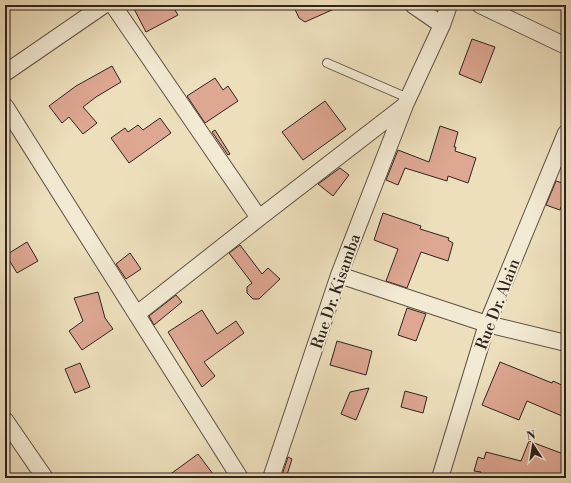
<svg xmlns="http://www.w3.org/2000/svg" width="571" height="483" font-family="'Libre Bodoni',serif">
	<rect width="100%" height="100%" fill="#eddfbc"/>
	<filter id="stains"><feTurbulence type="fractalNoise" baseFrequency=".005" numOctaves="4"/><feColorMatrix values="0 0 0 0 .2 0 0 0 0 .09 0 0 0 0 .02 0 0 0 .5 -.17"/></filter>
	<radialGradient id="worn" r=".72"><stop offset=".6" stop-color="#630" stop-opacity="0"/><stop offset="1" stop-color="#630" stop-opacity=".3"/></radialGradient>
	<path fill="#dda792" stroke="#30231d" d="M132,5h40l6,10 -32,17z
		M293,5h50l-38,17 -6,-4z
		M472,39l23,8 -14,36 -22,-9z
		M112,66l9,16 -25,15 -13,10 14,16 -14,11 -14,-17 -7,6 -13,-17 27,-20z
		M215,78l8,12 5,-4 10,15 -33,22 -18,-27z
		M325,101l21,28 -43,31 -21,-28z
		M160,118l11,15 -42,30 -18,-25 14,-10 3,4 10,-7 5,5z
		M440,126l18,6 -4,15h2l-1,4 21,7 -8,25 -20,-7 -1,5 -42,-13 -7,17 -12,-5 12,-30 31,12z
		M215,130l15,24 -2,1 -16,-23z
		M340,168l9,7 -16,21 -15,-12z
		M556,181l10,3v10l-6,16 -14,-5z
		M383,213l38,13 -1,3 29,9 -1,2 5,3 -5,18 -27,-9 -14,36 -21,-7 12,-32 -24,-9z
		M27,242l11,19 -21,12 -11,-18z
		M240,245l22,29 6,-6 12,11 -21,20h-6l-6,-6v-6l5,-4 -23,-30z
		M130,253l11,16 -15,10 -10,-15z
		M98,292l7,26 8,11 -31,21 -13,-19 14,-10 -9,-23z
		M176,295l6,7 -28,23 -5,-9z
		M407,308l19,6 -10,27 -18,-6z
		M202,310l15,24 19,-13 8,12 -40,29 11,14 -13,11 -34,-55z
		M337,341l35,10 -6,24 -36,-10z
		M500,362l52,21 1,-2 13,6v19l-4,10 -35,-15 -8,19 -37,-15z
		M80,363l10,24 -15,6 -10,-24z
		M369,388l-13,32 -15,-6 9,-22z
		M405,391l22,6 -4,16 -22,-6z
		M529,441l37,14v23h-87l2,-6 -7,-1 4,-14 6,2 2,-7 35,9z
		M198,454l18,24h-51z
		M288,457l4,2 -6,19h-5z"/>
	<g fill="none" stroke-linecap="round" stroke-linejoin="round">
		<defs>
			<path id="service" d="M327,63l81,35"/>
			<path id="minor" d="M113,5l146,213
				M413,5l29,20
				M480,5l86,41
				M5,73l99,-68
				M5,106l235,372
				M339,275l148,49 79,19
				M137,314l122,-96 145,-112
				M5,420l40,58
				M271,478l68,-203 66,-170 37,-80 7,-20
				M440,478l47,-154 79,-191"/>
		</defs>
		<use href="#service" stroke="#5f5245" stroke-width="10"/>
		<use href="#minor" stroke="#5f5245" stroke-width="18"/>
		<use href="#service" stroke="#f3ead3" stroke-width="8"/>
		<use href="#minor" stroke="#f3ead3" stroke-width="16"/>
	</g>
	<g text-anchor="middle" stroke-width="4" stroke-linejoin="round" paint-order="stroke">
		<g font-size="16" fill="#30231d" stroke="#f3ead3">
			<text transform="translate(335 291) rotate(-71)" y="6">Rue Dr. Kisamba</text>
			<text transform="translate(497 304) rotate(-69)" y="6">Rue Dr. Alain</text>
		</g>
	</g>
	<rect width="571" height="483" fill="none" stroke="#eddfbc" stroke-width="20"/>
	<rect x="6" y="6" width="559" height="471" fill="none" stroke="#30231d" stroke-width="2"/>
	<rect x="10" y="10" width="551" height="463" fill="none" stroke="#30231d"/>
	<g transform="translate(533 445) rotate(348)" stroke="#f3ead3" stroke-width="3" paint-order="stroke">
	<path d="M0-3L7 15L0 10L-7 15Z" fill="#30231d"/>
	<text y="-6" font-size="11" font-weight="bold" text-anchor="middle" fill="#30231d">N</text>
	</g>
	<rect width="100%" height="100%" filter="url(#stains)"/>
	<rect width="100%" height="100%" fill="url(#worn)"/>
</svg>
